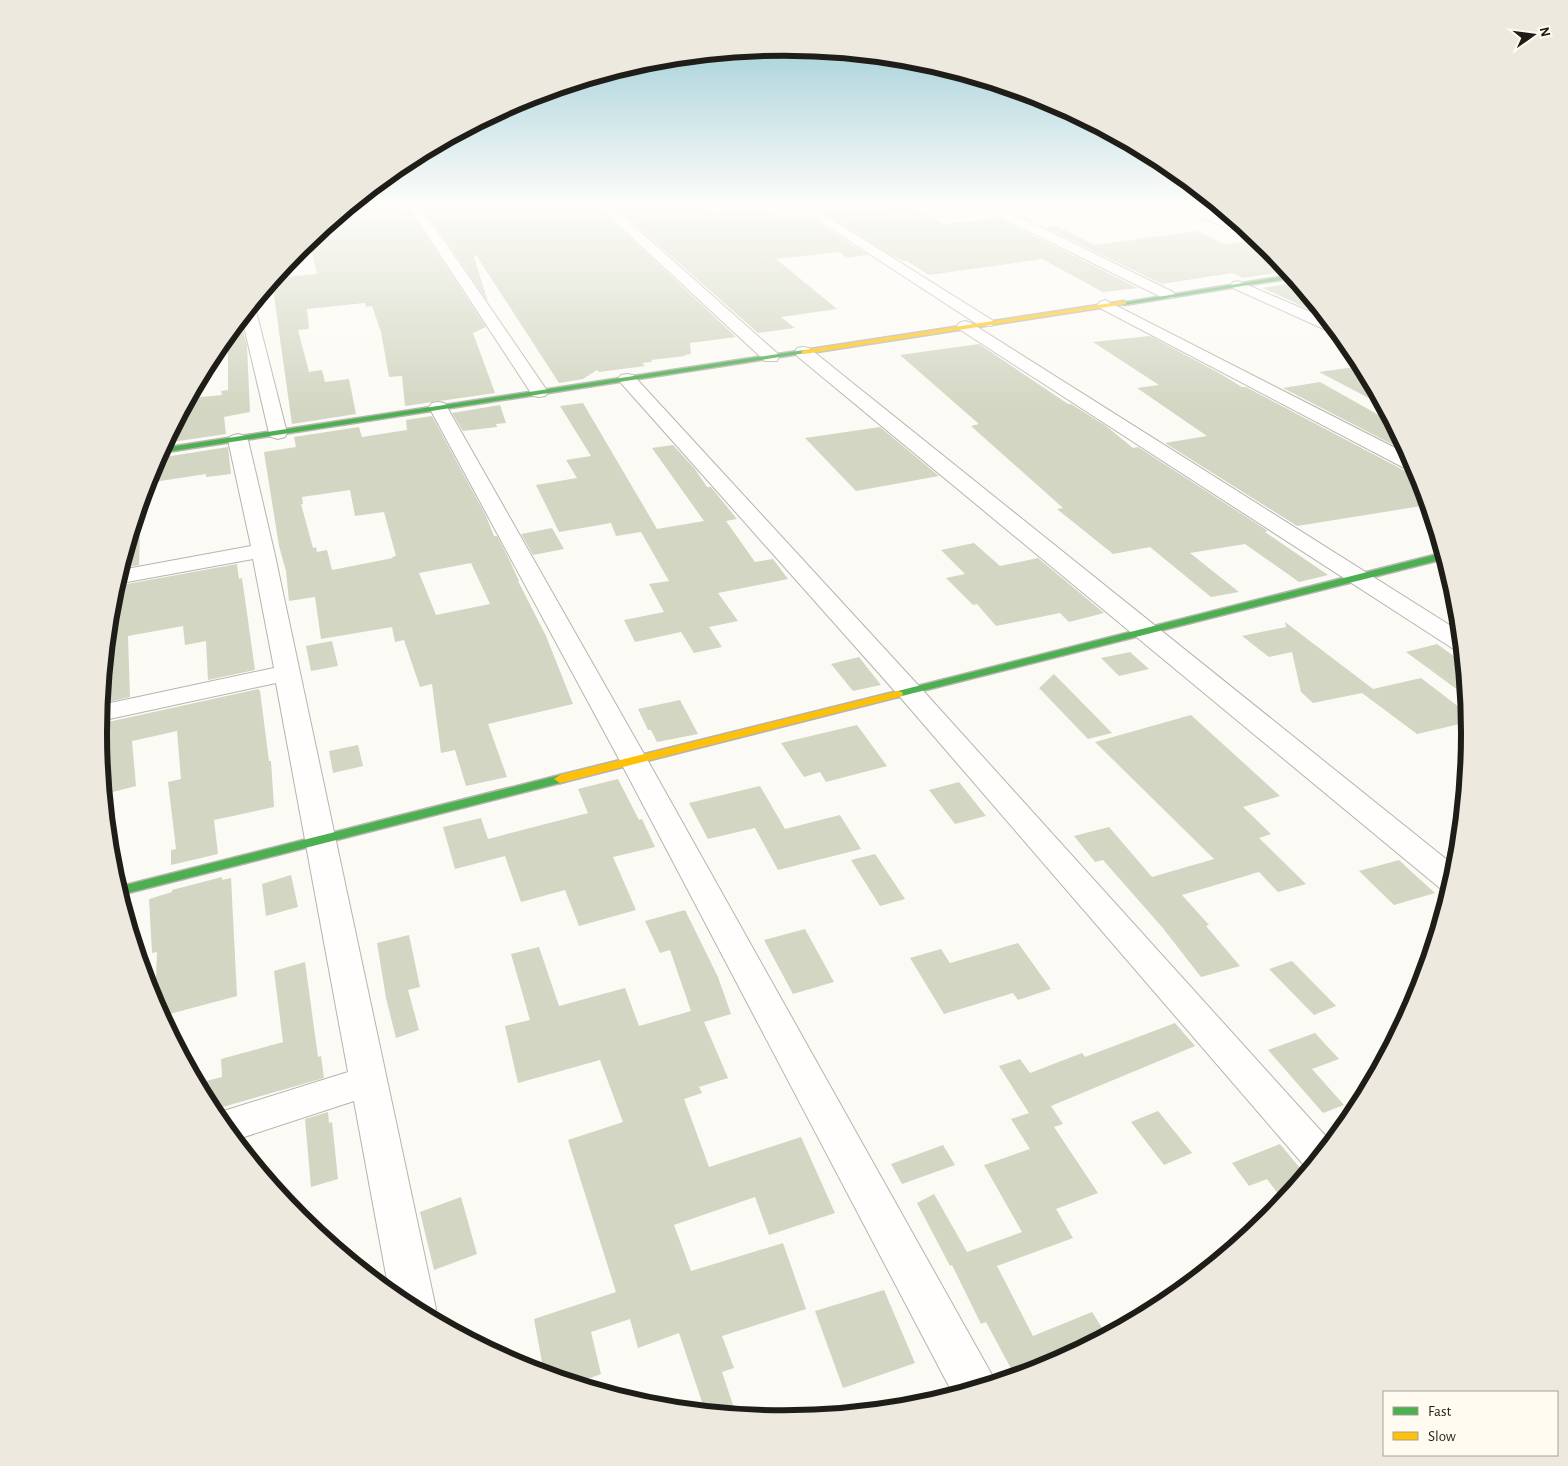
<svg xmlns="http://www.w3.org/2000/svg" width="1568" height="1466" font-family="'Alegreya Sans',sans-serif">
	<rect width="100%" height="100%" fill="#fcfaf4"/>
	<path fill="#d3d6c2" fill-rule="evenodd" d="M354,204h51l81,123 -13,6 22,60 -90,13 -3,-30 -13,1 -8,-45 -9,-26 -6,1 -1,-4 -58,6 2,20 -11,1 11,42 13,-2 3,12 24,-3 7,35 -64,10 -20,-142 3,-4 42,-4 -8,-34z
		M421,204h173l142,133 -46,6 1,11 -7,1 1,1 -34,4 1,2 -10,1 3,3 -46,6 -2,-2 -14,9 -24,4 -83,-128 -2,2 14,45z
		M612,204h28l5,4 52,-4 13,10 52,-6 16,10 28,-3 62,40 -22,3 -6,-6 -64,7 61,50 -56,8 14,11 -37,5z
		M908,206l35,18 55,-6 140,70 -35,4 -61,-33 -113,16 -22,-14h-3l-15,-7 -64,-41z
		M1056,226l39,19 102,-14 28,13 24,-3 21,9 18,21 -45,7 -11,-5 -70,11 -118,-57z
		M1296,282l28,34 -61,-28z
		M231,331h12l4,15 3,66 -26,5 2,17 -61,9 25,-45 32,-3 -1,-4 7,-1v-54z
		M1150,336l69,37 23,14h4l161,85 11,1 10,32 -131,21 -132,-83 42,-7 -70,-48 22,-3 -66,-43z
		M979,344l89,60h3l35,22 27,22 5,-1 130,84 -3,1 63,43 -29,7 -54,-38 -55,9 49,39 -28,5 -61,-50 -37,7 -56,-45 6,-1 -92,-82 8,-2 -79,-69z
		M1361,366l4,7 17,32 -63,-33z
		M1320,382l71,40 16,30 -124,-64z
		M583,403l74,126 47,-8 -52,-73 21,-3 22,24 12,18h4l26,32 -11,2 29,41 18,-3 15,20 -70,14 20,28 -29,6 13,20 -28,6 -13,-21 -46,10 -11,-22 40,-8 -15,-28 20,-3 -28,-49 -25,4 -5,-13 -52,9 -23,-47 41,-7 -11,-18 25,-4 -31,-50z
		M500,405l6,18 -10,1 1,3 -34,4 -11,-18z
		M432,416l54,100 8,20h3l12,23 10,22h-1l28,55 27,68 -85,20 19,53 -41,9 -11,-36 -14,3 -9,-69 -12,3 -16,-47 -9,2 -3,-15 -71,12 -6,-42 -26,4 -3,-30 -7,-25 -15,-94 32,-5 -2,-10 65,-10 3,10 45,-7 -1,-10zM350,490l5,26 29,-4 12,44 -4,1 1,1 -61,12 -5,-20 -10,2 -1,-5 -3,1 -12,-44h2l-1,-7zM471,563l19,41 -54,11 -17,-42z
		M880,427l59,49 -83,15 -51,-53z
		M228,447l3,27 -25,3v-3l-59,9 11,-25z
		M133,528l7,1 -1,36 -18,3z
		M552,528l12,21 -31,6 -12,-21z
		M974,543l26,23 38,-8 66,55 -35,9 -9,-9 -64,13 -19,-22 -4,1 -27,-27 19,-4 -24,-24z
		M237,564l2,15 3,-1 13,92 -47,10 -2,-39 -21,4 -2,-19 -55,10 2,61 -26,6 -1,-18 9,-86 4,-13z
		M1285,622l88,67 48,-11 47,36v8l-51,12 -55,-41 -49,10 -12,-11 -9,-40 -23,5 -27,-21 44,-9z
		M332,641l6,25 -27,5 -5,-25z
		M1437,644l25,18 4,34 -60,-44z
		M1130,652l19,17 -30,7 -18,-18z
		M859,657l22,28 -28,6 -22,-27z
		M1054,674l58,59 -24,6 -49,-51z
		M258,689l2,2 9,70h2l3,46 -60,13 4,34 -47,11v-15l5,-1 -8,-67 13,-3 -4,-48 -45,10 4,45 -31,8 -6,-61v-9z
		M680,700l18,34 -41,8 -6,-12h-3l-10,-21z
		M1191,715l89,81 -37,11 28,27 -12,4 47,46 -28,8 -19,-20 -77,23 27,30 -3,1 34,40 -39,11 -39,-50 -59,-67 -8,2 -21,-26 35,-9 43,50 62,-18 -119,-117z
		M857,725l30,41 -61,16 -6,-10 -16,5 -23,-34z
		M358,745l5,21 -30,7 -4,-22z
		M618,779l21,41 3,-1 13,28 -42,10 23,53 -57,16 -14,-36 -44,12 -16,-46 -50,13 -12,-42 38,-9 7,21 100,-26 -10,-24z
		M959,782l27,34 -31,8 -26,-34z
		M760,786l25,43 55,-14 21,34 -83,21 -23,-42 -47,11 -19,-36z
		M875,854l30,45 -25,7 -29,-46z
		M1399,860l16,15 20,18 -41,12 -35,-34z
		M291,875l7,32 -32,9 -4,-32z
		M222,877v3l9,-2 6,118 -75,20 -7,-12 2,-52 -5,1 -3,-54 23,-7v-2z
		M685,910l33,67 13,37 -27,8 24,56 -29,9 3,6 -18,6 25,68 92,-30 34,76 -66,22 -14,-38 -81,28 17,46 92,-28 23,66 -84,27 12,32 -12,4 14,42 -31,-3 -26,-78 -41,15 -8,-29 -39,13 10,42 -24,9 -33,-10 -10,-54 82,-27 -48,-152 55,-18 -23,-62 -82,23 -13,-57 25,-6 -19,-66 28,-7 20,59 66,-18 14,38 52,-15 -21,-61 -10,3 -15,-32z
		M805,929l29,53 -41,12 -29,-54z
		M409,935l11,52 -12,3 11,40 -23,8 -10,-40 -9,-55z
		M1018,943l33,46 -33,11 -5,-7 -69,21 -34,-56 31,-9 9,14z
		M1292,961l44,45 -22,9 -45,-46z
		M305,962l13,95 3,-1 3,22 -112,32 -14,-27 24,-6 -1,-18 62,-17 -9,-71z
		M1175,1023l20,23 -144,60 12,18 -9,3 44,66 -42,16 17,29 -76,28 36,70 59,-24 14,22 -32,17 -36,16 1,2 -24,7 -29,-54 -5,2 -29,-59 -2,1 -33,-63 17,-9 33,58 55,-20 -38,-67 46,-16 -19,-30 18,-6 -30,-47 21,-7 10,14 52,-20 3,4z
		M1315,1033l24,26 -27,10 32,36 -21,8 -55,-63z
		M1158,1111l34,42 -28,12 -33,-43z
		M328,1112l1,11 3,-1 6,57 -27,8 -6,-68z
		M1280,1144l25,30 -14,17 -12,4 -12,-16 -18,7 -17,-23z
		M943,1145l12,20 -53,19 -11,-20z
		M461,1197l16,57 -43,16 -14,-58z
		M884,1290l31,73 -72,25 -28,-77z"/>
	<g fill="none" stroke-linecap="round" stroke-linejoin="round">
		<defs>
			<path id="street" d="M407,204h12l129,188 -3,4 -6,1 -6,-1z
				M596,204h13l168,149 2,4 -2,4h-12z
				M793,204h14l185,116 2,3 -2,3h-12z
				M978,204h15l180,88 2,3 -2,3h-10l-183,-91z
				M1172,204c27,-2 59,13 79,30h-8l-69,-27z
				M1238,281l89,38 10,13 -9,-1 -95,-43 -2,-3 2,-3z
				M1105,300l304,155 9,16 -10,-1 -308,-162 -3,-3 3,-3z
				M251,307l5,4 31,122 -2,4 -7,2 -7,-2 -2,-4 -27,-115z
				M965,321l6,2 488,308 2,19 -9,-2 -493,-319 -2,-3 2,-3z
				M803,347l6,1 647,519 -7,24 -8,-2 -644,-533 -2,-4 2,-4z
				M627,374l6,1 285,310 413,457 -23,28 -408,-473 -279,-314 -3,-4 3,-4z
				M438,402l6,1 3,4 201,354 348,621 -43,12 -333,-633 -191,-354 3,-4z
				M238,434l7,2 3,4 26,111 162,758 -4,9 -29,-15 -14,-12 -35,-190 -119,39 -21,-26 134,-42 -72,-389 -176,38 1,-16 173,-37 -21,-109 -137,25 5,-14 130,-24 -23,-106 3,-4z"/>
			<path id="fast" d="M1291,275l2,3 -169,27 -3,-2z
				M804,350l3,2 -1,1 -646,100 3,-5z
				M1442,553l2,6 -546,138 -5,-3 1,-2z
				M560,775l4,1 2,3 -2,3 -444,113 -2,-8z"/>
			<path id="slow" d="M1124,301l2,1v2l-322,50 -3,-2 3,-2z
				M898,691l4,1 1,2 -1,2 -342,87 -6,-4 6,-4z"/>
		</defs>
		<use href="#street" stroke="#b5b4af" stroke-width="2"/>
		<use href="#fast" stroke="#b5b4af" stroke-width="3"/>
		<use href="#slow" stroke="#b5b4af" stroke-width="3"/>
		<use href="#street" fill="#fffefd" fill-rule="evenodd"/>
		<use href="#fast" fill="#4caf50" fill-rule="evenodd"/>
		<use href="#slow" fill="#ffc107" fill-rule="evenodd"/>
	</g>
	<linearGradient id="sky" x2="0" y2="1"><stop stop-color="#92c7d3"/><stop offset="0.5" stop-color="#fefdfa"/><stop offset="1" stop-color="#fefdfa" stop-opacity="0"/></linearGradient>
	<rect width="1568" height="409" fill="url(#sky)"/>
	<path d="M0 0H1568V1466H0ZM107 733a677 677 0 1 1 1354 0a677 677 0 1 1-1354 0Z" fill="#ede9df" fill-rule="evenodd"/>
	<path fill="none" stroke="#1f1d18" stroke-width="6" d="M107 733a677 677 0 1 1 1354 0a677 677 0 1 1-1354 0Z"/>
	<rect x="1383" y="1391" width="175" height="65" fill="#fffbf0" stroke="#a5a29a"/>
	<rect x="1393" y="1407" width="25" height="8" fill="#4caf50" stroke="#a5a29a"/>
	<text x="1428" y="1416" font-size="15" fill="#1f1d18">Fast</text>
	<rect x="1393" y="1432" width="25" height="8" fill="#ffc107" stroke="#a5a29a"/>
	<text x="1428" y="1441" font-size="15" fill="#1f1d18">Slow</text>
	<g transform="translate(1533 35) rotate(76)" stroke="#fffbf0" stroke-width="4" paint-order="stroke">
	<path d="M0-4L9 19L0 12L-9 19Z" fill="#1f1d18"/>
	<text y="-8" font-size="14" font-weight="bold" text-anchor="middle" fill="#1f1d18">N</text>
	</g>
</svg>
